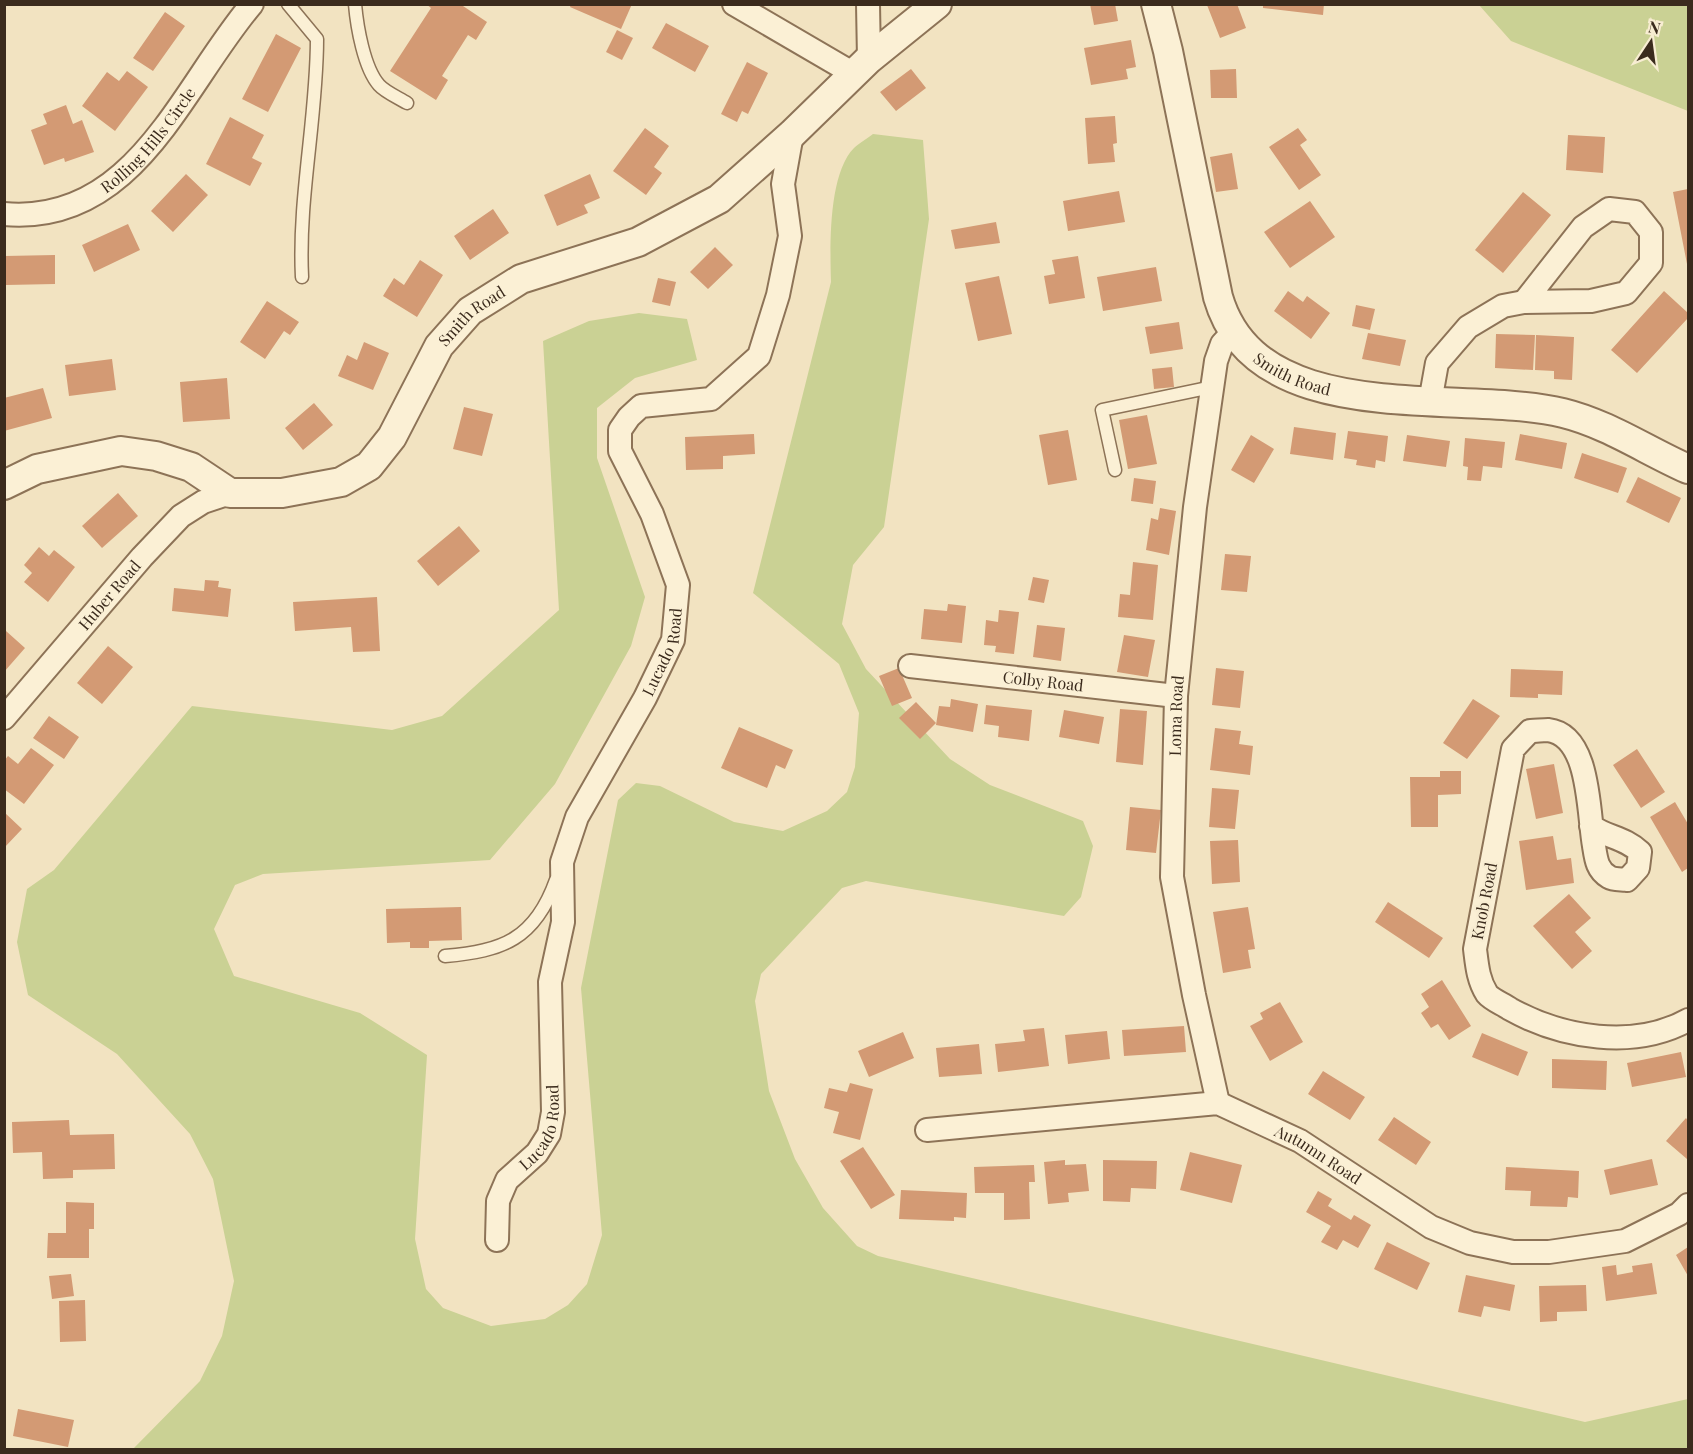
<svg xmlns="http://www.w3.org/2000/svg" width="1693" height="1454" font-family="'Playfair Display',serif">
	<rect width="100%" height="100%" fill="#f2e3c1"/>
	<path fill="#cad194" d="M1479,5h209v106l-177,-70z
		M873,134l50,6 6,79 -45,308 -31,38 -11,59 24,45 84,90 40,26 93,36 10,25 -12,51 -17,19 -198,-35 -24,7 -81,86 -6,27 14,90 26,68 28,49 34,38 21,10 707,166 103,-23v50h-1555l67,-68 22,-45 12,-55 -21,-102 -23,-45 -73,-80 -89,-59 -11,-53 10,-53 27,-19 138,-164 200,24 50,-14 117,-106 -16,-269 46,-20 50,-8 48,6 10,41 -62,18 -38,30v50l48,139 -14,49 -76,138 -65,76 -227,14 -28,11 -21,44 20,47 126,37 67,42 -12,184 11,50 17,19 48,18 54,-7 23,-14 19,-21 15,-49 -21,-247 37,-188 18,-17 24,3 74,36 49,9 44,-20 20,-19 8,-25 4,-54 -20,-49 -86,-71 78,-311c-1,-34 -3,-108 23,-134 5,-5 13,-9 19,-14z"/>
	<path fill="#d39a74" d="M426,4h34l27,18 -11,18 -8,-5 -26,41 6,4 -12,20 -46,-29 41,-63z
		M571,4h61l-11,25 -51,-22z
		M1090,4h25l3,17 -24,4z
		M1237,4l9,24 -26,10 -13,-33z
		M1263,4h61l-1,11 -60,-7z
		M165,12l20,14 -32,45 -20,-13z
		M666,23l43,23 -14,26 -43,-24z
		M617,30l16,8 -11,22 -16,-8z
		M276,34l25,14 -33,64 -26,-13z
		M1131,40l5,27 -10,2 2,10 -37,6 -7,-37z
		M747,62l21,11 -20,41 -6,-3 -5,11 -16,-8z
		M911,69l15,19 -30,23 -16,-19z
		M1236,69l1,29h-26l-1,-28z
		M127,71l21,16 -33,44 -33,-25 25,-34 12,9z
		M66,105l7,19 9,-4 12,32 -29,10 -1,-4 -20,7 -13,-35 16,-6 -4,-10z
		M1115,116l2,27 -4,1 2,18 -27,2 -3,-46z
		M230,117l34,18 -12,23 10,5 -12,23 -44,-22z
		M645,128l24,18 -15,21 8,6 -16,22 -33,-24z
		M1298,128l9,12 -7,5 21,30 -22,15 -30,-43z
		M1568,135l37,2 -2,36 -37,-3z
		M1232,153l6,36 -22,3 -6,-35z
		M186,174l22,21 -35,37 -22,-21z
		M590,174l10,24 -16,7 4,8 -31,13 -13,-31z
		M1688,189v75h-1l-14,-72z
		M1119,191l6,31 -57,9 -5,-30z
		M1523,192l28,23 -48,58 -28,-23z
		M1310,201l25,36 -45,31 -26,-36z
		M493,209l16,24 -39,27 -16,-24z
		M996,222l4,21 -45,6 -4,-19z
		M128,224l12,26 -46,22 -12,-27z
		M715,247l18,18 -25,24 -18,-17z
		M55,255v29l-49,1 -1,-29z
		M1078,256l7,42 -36,6 -5,-28 11,-2 -3,-14z
		M420,260l23,15 -26,42 -34,-21 11,-18 10,7z
		M1156,267l6,34 -59,10 -6,-34z
		M999,276l13,58 -34,7 -13,-58z
		M658,278l18,4 -6,24 -18,-4z
		M1288,291l15,11 4,-6 23,17 -19,26 -37,-28z
		M1664,291l24,22v5l-51,55 -26,-23z
		M267,301l32,21 -9,13 -6,-4 -19,28 -25,-17z
		M1356,305l19,4 -5,21 -18,-4z
		M1179,322l4,27 -33,5 -5,-27z
		M1368,333l38,7 -6,26 -38,-7z
		M1496,334l39,1 -2,35 -38,-2z
		M1536,335l38,2 -2,43 -18,-1v-8l-19,-1z
		M364,342l25,11 -16,37 -35,-14 9,-21 10,5z
		M112,359l4,31 -47,6 -4,-31z
		M1172,367l2,20 -20,2 -2,-20z
		M227,378l3,41 -47,3 -3,-40z
		M43,388l9,30 -48,13v-33z
		M314,403l19,22 -30,25 -18,-22z
		M464,407l29,7 -11,42 -29,-7z
		M1147,415l10,49 -29,5 -9,-49z
		M1294,427l42,6 -3,27 -43,-6z
		M1068,430l9,50 -29,5 -9,-50z
		M1348,431l40,5 -3,26 -9,-2 -1,8 -19,-3 1,-5 -13,-2z
		M754,434l1,20 -32,2v13l-37,1 -1,-33z
		M1520,434l47,9 -5,26 -47,-9z
		M1251,435l23,14 -20,34 -23,-13z
		M1407,435l43,6 -4,26 -43,-6z
		M1465,438l40,4 -3,26 -19,-2 -2,15 -14,-1 1,-13 -5,-1z
		M1582,453l45,15 -9,25 -44,-15z
		M1638,477l43,21 -12,25 -43,-21z
		M1134,478l22,3 -3,23 -22,-3z
		M118,493l20,23 -36,32 -20,-22z
		M1160,508l16,3 -7,44 -23,-5 5,-32 7,2z
		M459,526l21,25 -42,35 -21,-25z
		M39,547l10,9 5,-6 21,17 -27,35 -24,-20 8,-9 -8,-8z
		M1225,554l26,2 -4,36 -26,-2z
		M1133,562l25,3 -5,55 -35,-3 2,-23 10,1z
		M1033,577l16,3 -5,23 -16,-3z
		M205,580l14,1 -1,6 13,2 -3,28 -56,-6 2,-23 30,3z
		M377,597l3,54 -27,1 -2,-25 -56,4 -2,-29z
		M948,604l18,2 -4,37 -41,-4 3,-30 23,2z
		M999,610l20,2 -5,42 -19,-2 1,-6 -12,-1 2,-25 12,2z
		M1037,625l28,3 -4,33 -28,-4z
		M6,631l19,17 -21,24v-40z
		M1124,635l31,5 -7,37 -31,-5z
		M108,646l25,21 -31,37 -25,-21z
		M899,668l13,30 -20,8 -13,-30z
		M1216,668l28,3 -4,37 -28,-3z
		M1511,669l52,2 -1,24 -24,-1v4l-28,-1z
		M951,699l27,5 -5,28 -37,-7 3,-19 11,1z
		M1473,699l27,17 -33,43 -24,-16z
		M916,702l20,21 -16,16 -21,-21z
		M986,705l46,5 -3,31 -31,-4 1,-11 -15,-2z
		M1120,709l27,2 -4,54 -27,-3z
		M1064,710l40,7 -5,27 -40,-7z
		M49,716l30,21 -15,22 -31,-21z
		M739,727l54,23 -8,19 -9,-4 -9,23 -46,-20z
		M1215,728l26,3 -2,13 14,2 -3,29 -40,-5z
		M31,748l23,17 -30,39 -20,-15v-28l4,-5 10,8z
		M1637,749l28,43 -24,16 -28,-43z
		M1554,764l9,49 -27,6 -10,-50z
		M1440,771h21v23l-23,1v32h-27l-1,-50h30z
		M1212,788l27,2 -4,39 -26,-2z
		M1675,802l13,22v44l-6,4 -32,-55z
		M1130,807l31,3 -5,43 -30,-3z
		M4,812l18,17 -18,19z
		M1553,836l4,24 14,-2 3,25 -48,7 -7,-49z
		M1238,840l2,42 -28,2 -2,-43z
		M1569,894l22,24 -16,14 17,19 -20,18 -39,-43z
		M1388,902l55,36 -14,20 -54,-36z
		M461,907l1,33 -33,1v7h-19v-6l-23,1 -1,-34z
		M1248,907l7,42 -7,1 3,18 -28,5 -10,-61z
		M1442,980l29,46 -22,14 -11,-16 -7,4 -10,-15 8,-6 -8,-13z
		M1280,1002l23,40 -33,19 -20,-35 13,-7 -3,-6z
		M1184,1026l2,26 -62,4 -2,-26z
		M1044,1028l5,38 -51,6 -3,-28 30,-3 -2,-11z
		M1107,1031l3,28 -42,5 -3,-29z
		M903,1032l11,26 -45,19 -11,-26z
		M1482,1033l46,19 -10,24 -46,-19z
		M979,1044l3,30 -43,3 -3,-29z
		M1681,1052l5,25 -54,10 -5,-24z
		M1552,1059l55,2 -1,29 -54,-2z
		M1323,1071l42,26 -15,23 -42,-26z
		M850,1083l23,6 -13,51 -27,-7 6,-21 -15,-4 5,-20 18,4z
		M1394,1117l37,25 -15,23 -38,-25z
		M1686,1118l2,3 -1,38 -21,-18z
		M69,1120l1,15 44,-1 1,35 -42,1v8l-30,1 -1,-27 -29,1 -1,-31z
		M863,1147l32,48 -24,14 -31,-48z
		M1190,1152l52,13 -10,38 -52,-13z
		M1652,1159l6,26 -48,10 -6,-25z
		M1065,1160v5l21,-1 3,27 -21,2 1,9 -21,2 -4,-42z
		M1103,1160l54,1 -1,28 -25,-1 -1,14 -27,-1z
		M1034,1165l1,17h-6l1,37 -26,1v-27h-29l-1,-26z
		M1506,1167l73,4 -1,27 -10,-1 -1,10 -37,-1 1,-15 -26,-1z
		M901,1190l66,3 -1,25 -12,-1v4l-55,-2z
		M1318,1191l14,8 -4,7 23,14 3,-5 17,10 -13,23 -15,-8 -6,10 -16,-8 10,-16 -25,-14z
		M66,1202l28,1v26h-5v29h-42l1,-25h18z
		M1387,1242l43,21 -13,27 -43,-21z
		M1688,1247v29l-12,-21z
		M1652,1263l5,31 -51,7 -4,-34 14,-2 1,10 16,-3 -1,-6z
		M71,1274l3,22 -22,3 -3,-23z
		M1466,1275l49,10 -5,26 -26,-5 -3,11 -23,-5z
		M1586,1285l1,26 -30,1v9l-17,1 -1,-36z
		M85,1300l1,41 -26,1 -1,-41z
		M18,1409l56,11 -6,27 -55,-11z"/>
	<g fill="none" stroke-linecap="round" stroke-linejoin="round">
		<defs>
			<path id="service" d="M288,4l29,35c0,79 -19,159 -15,238
				M355,4c2,23 9,64 24,81 6,7 20,13 28,18
				M1115,470l-13,-60 110,-23
				M445,956c58,-5 90,-17 111,-76"/>
			<g id="minor">
				<path d="M734,4l120,70"/>
				<path d="M868,4l1,55"/>
				<path d="M1609,209l26,3 16,20v31l-25,30 -35,8 -67,1 59,-75z"/>
				<path id="s1" d="M4,214c131,12 178,-128 248,-210"/>
				<path d="M1430,402l7,-39 31,-36 35,-21 21,-4"/>
				<path id="s2" d="M910,666l266,30"/>
				<path id="s3" d="M4,718l138,-161 39,-41 22,-14 27,-9"/>
				<path d="M1591,826c17,12 33,11 49,26l-2,16 -11,12c-5,-1 -13,0 -18,-3 -12,-7 -13,-18 -15,-31 -6,-32 -3,-111 -46,-116 -6,0 -12,1 -18,1l-17,18 -38,200c2,16 3,31 12,45 5,6 16,10 23,15 52,29 124,41 178,11"/>
				<path id="s4" d="M1218,1103l-24,-108 -22,-118 4,-181 19,-189 21,-146 6,-17 11,-12"/>
				<path id="s5" d="M927,1130l291,-27 82,38 131,86 39,16 43,9h36l76,-11 54,-27 9,-9"/>
				<path id="s6" d="M497,1240l1,-39 9,-21 30,-27 12,-19 4,-22 -3,-130 13,-60 -1,-60 15,-45 68,-119 28,-58 5,-55 -26,-71 -32,-63v-21l9,-13 12,-11 70,-7 48,-43 19,-61 12,-59 -7,-52 9,-50"/>
			</g>
			<g id="tertiary">
				<path id="s7" d="M1156,4l12,47 50,246c39,135 241,91 345,116 45,11 84,38 125,56"/>
				<path id="s8" d="M4,485l33,-16 84,-18 35,5 35,11 39,26h52l59,-11 28,-16 23,-29 47,-91 31,-35 51,-32 117,-37 81,-43 73,-65 77,-75 68,-55"/>
			</g>
		</defs>
		<use href="#service" stroke="#8d7357" stroke-width="15"/>
		<use href="#minor" stroke="#8d7357" stroke-width="26"/>
		<use href="#tertiary" stroke="#8d7357" stroke-width="32"/>
		<use href="#service" stroke="#fbf0d5" stroke-width="12"/>
		<use href="#minor" stroke="#fbf0d5" stroke-width="22"/>
		<use href="#tertiary" stroke="#fbf0d5" stroke-width="28"/>
	</g>
	<g text-anchor="middle" stroke-width="5" stroke-linejoin="round" paint-order="stroke">
		<g font-size="16" fill="#3b2b1d" stroke="#f8edd2">
			<text dy="6" stroke="none"><textPath href="#s1" startOffset="171">Rolling Hills Circle</textPath></text>
			<text dy="6" stroke="none"><textPath href="#s8" startOffset="570">Smith Road</textPath></text>
			<text dy="6" stroke="none"><textPath href="#s7" startOffset="412">Smith Road</textPath></text>
			<text dy="6" stroke="none"><textPath href="#s3" startOffset="162">Huber Road</textPath></text>
			<text dy="6" stroke="none"><textPath href="#s6" startOffset="633">Lucado Road</textPath></text>
			<text dy="6" stroke="none"><textPath href="#s2" startOffset="134">Colby Road</textPath></text>
			<text dy="6" stroke="none"><textPath href="#s4" startOffset="392">Loma Road</textPath></text>
			<text transform="translate(1484 901) rotate(-79)" y="6">Knob Road</text>
			<text dy="6" stroke="none"><textPath href="#s6" startOffset="128">Lucado Road</textPath></text>
			<text dy="6" stroke="none"><textPath href="#s5" startOffset="405">Autumn Road</textPath></text>
		</g>
	</g>
	<rect width="1693" height="1454" fill="none" stroke="#3b2b1d" stroke-width="12"/>
	<g transform="translate(1651 42) rotate(13)" stroke="#f8edd2" stroke-width="4.5" paint-order="stroke">
	<path d="M0-4.5L10 22L0 15L-10 22Z" fill="#3b2b1d"/>
	<text y="-9" font-size="16" font-weight="bold" text-anchor="middle" fill="#3b2b1d">N</text>
	</g>
</svg>
